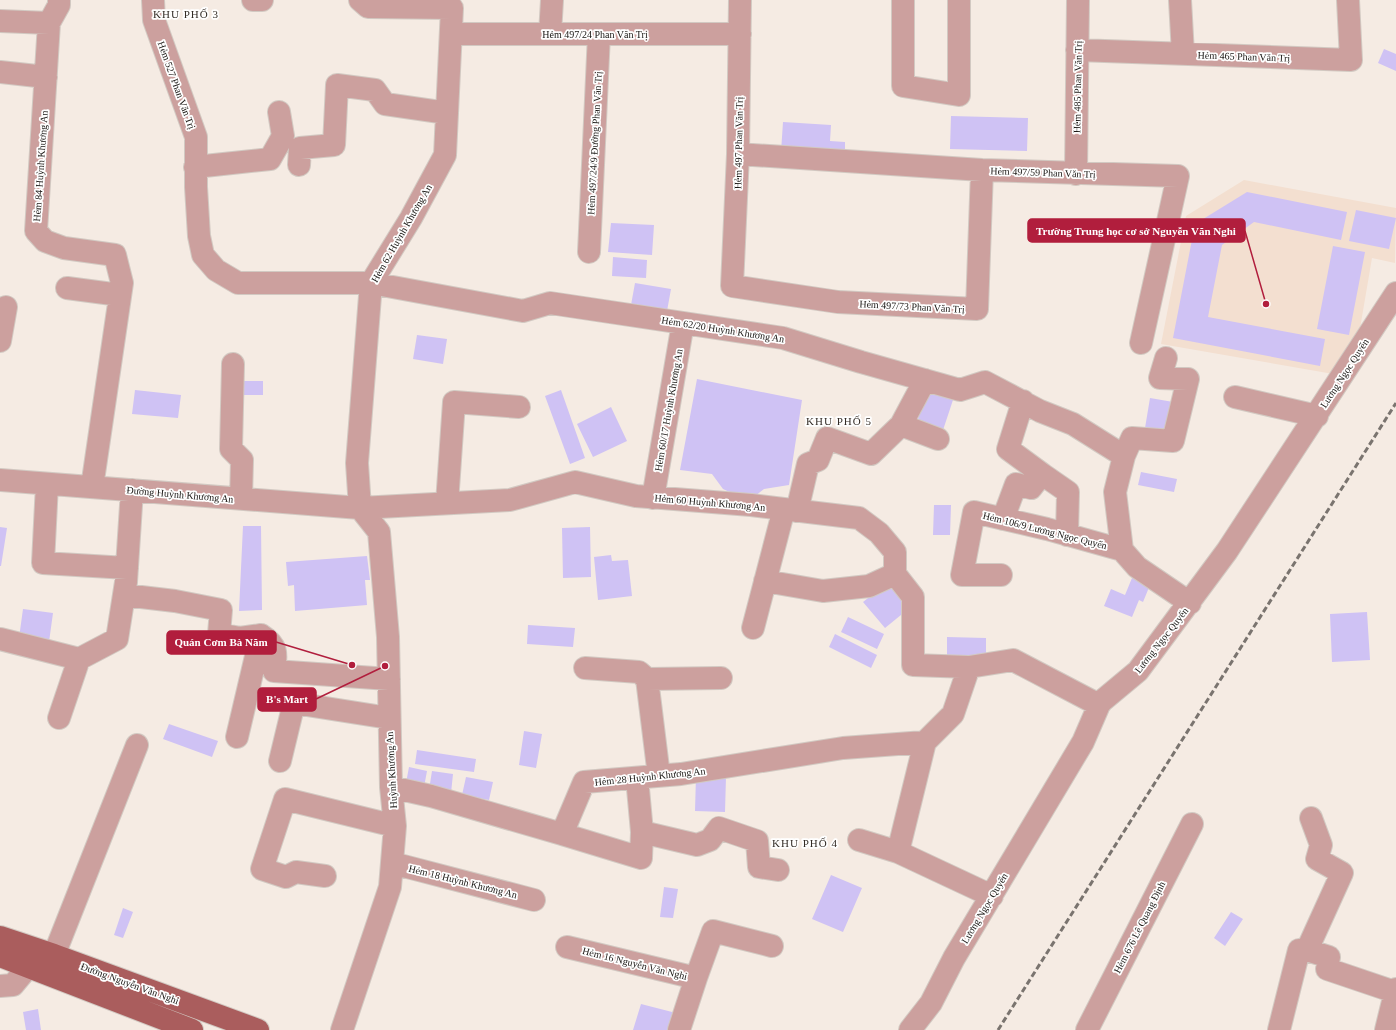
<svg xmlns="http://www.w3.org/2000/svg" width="1396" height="1030" font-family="Georgia,serif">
	<rect width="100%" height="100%" fill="#f5ebe3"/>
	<path fill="#f3dfd0" d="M1244,180l152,28 -1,55 -23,-5 -15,88 -18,29 -178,-31 25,-128z"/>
	<path fill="#cfc2f4" d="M1384,49l12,5v17l-18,-8z
		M951,116l77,2 -1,33 -77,-2z
		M783,122l48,3 -1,16 15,1v13l-64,-3z
		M1247,192l100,20 -6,28 -87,-18 -32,23 -14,72 117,22 -5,27 -147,-28 22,-114z
		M1356,210l40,8 -7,31 -40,-8z
		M611,223l43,2 -2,30 -44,-3z
		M1333,246l32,6 -16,83 -32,-6z
		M613,257l34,3 -1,18 -34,-2z
		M635,283l36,6 -4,22 -36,-6z
		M417,335l30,4 -4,25 -30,-5z
		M697,379l105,21 -13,85 -25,4 -9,7h-17l-15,-7 -11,-15 -32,-4z
		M236,381h27v14h-27z
		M135,390l46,5 -3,23 -46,-4z
		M561,390l24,68 -15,6 -25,-68z
		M927,392l26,8 -11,33 -26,-8z
		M1150,398l29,5 -6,36 -29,-5z
		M611,407l16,34 -34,16 -16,-33z
		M1141,472l36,7 -3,13 -36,-7z
		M934,505h17l-1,30h-17z
		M243,526h18l1,84 -23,1z
		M0,527l7,1 -6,38h-1z
		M590,527l1,50 -28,1 -1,-50z
		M611,555l1,6 16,-1 4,36 -34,4 -4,-43z
		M367,556l3,24h-5l2,25 -72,6 -1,-26 -6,1 -2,-24z
		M1132,578l18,7 -7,17 -4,-2 -7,17 -28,-11 7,-17 14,6z
		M891,580l21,26 -27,22 -22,-26z
		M23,609l30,4 -4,29 -30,-4z
		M1367,612l3,48 -38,2 -2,-48z
		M848,617l36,17 -7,15 -36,-17z
		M528,625l47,3 -2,19 -46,-3z
		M835,634l42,21 -6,13 -42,-21z
		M947,637l39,1v17h-39z
		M169,724l49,17 -6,16 -49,-18z
		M524,731l18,3 -6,34 -17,-3z
		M417,750l59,9 -2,13 -59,-8z
		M409,767l18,4 -3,16 -18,-4z
		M432,771l21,3 -2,19 -22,-3z
		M696,776l30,1 -1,35 -30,-1z
		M466,777l27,5 -4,18 -27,-5z
		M831,875l31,13 -19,44 -31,-13z
		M664,887l14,2 -5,29 -13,-1z
		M123,908l10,4 -10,26 -9,-3z
		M1231,912l12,7 -18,27 -11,-8z
		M641,1004l35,9 -5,17h-38z
		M38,1009l3,21h-15l-3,-18z"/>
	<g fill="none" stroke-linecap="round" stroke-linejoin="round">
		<defs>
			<path id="minor" d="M59,0v5l-10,18 -13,208 9,10 19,7 51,7 7,28 -30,204
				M153,0l1,20 42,117v50l3,49 4,19 13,15 22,13h133l152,28 27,-8 233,35 78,24 99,28 25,-8 55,29 33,13 51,32
				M253,0h9
				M740,0l-2,154 -6,132 106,16 139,7 5,-139
				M903,0v86l56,9v-95
				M1180,0l3,54
				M0,21l49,2
				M451,34h289
				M550,34l2,-34
				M1077,50l274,10 -3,-60
				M0,72l46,5
				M738,154l244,16 196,6 -37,167
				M299,165l1,-17 34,-3 3,-60 38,5 10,14 62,9
				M195,167l75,-8 13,-23 -4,-24
				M1076,174l2,-174
				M589,252l10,-218
				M67,288l53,7
				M0,341l6,-34
				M1166,358l-6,20 28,1 -15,62 -41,-3 -8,18 -9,36 7,58 15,17 53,36
				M233,364l-2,85 11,11 -1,39
				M1235,397l82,19
				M1023,401l-15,48 34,25
				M901,425l37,14
				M0,480l360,28 150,-8 65,-18 61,14 115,9 108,13 20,15 16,19v22l-26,12 -46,5 -58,-10
				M47,484l-4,79 84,5
				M653,498l30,-175
				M447,503l7,-101 65,5
				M360,508l-3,-45 14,-180 40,-65 34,-63 7,-147 -84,-1 -8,-7
				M797,511l11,-47 10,-4 9,-22 44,16 30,-29 24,-45
				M1003,519l13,-35 15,4 11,-14 26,18 -1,43
				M895,574l18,23v68l56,2 44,-7 86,45
				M1001,575h-39l12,-63 73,17 75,21
				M124,595l51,6 46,9 -2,24 21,4 21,-3
				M753,628l31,-119
				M261,635c16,10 16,18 13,36l115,8
				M0,639l79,20 38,-20 9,-57 6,-92
				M585,668l54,4 8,7 74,-1
				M647,679l12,97
				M59,718l20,-59
				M237,737l24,-102
				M280,761l14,-58 95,15
				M637,778l5,54 55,13 13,-5 9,-12 38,13 2,26 19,3
				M391,787l40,9 131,38 22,-52 97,-8 162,-26 82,-6
				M562,834l79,24 1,-26
				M859,840l39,12 94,44
				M898,852l27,-110 28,-28 16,-47
				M392,863l142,37
				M325,876l-29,-4 -10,5 -24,-8 23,-70 110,27
				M567,947l129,31 -17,52
				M1307,950l22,7 -2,12 68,23
				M54,955l83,-210
				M696,978l17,-47 59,15
				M0,986l13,-1 15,-18
				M342,1030l48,-143 5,-61 -4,-39 -3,-150 -9,-105 -19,-24
				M910,1030l21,-27 23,-45 129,-216 16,-37 3,-4 36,-30 89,-120 169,-258
				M1087,1030l105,-206
				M1279,1030l20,-80h8l35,-77 -25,-14 4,-14 -10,-27
				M1386,1030l10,-41"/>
			<path id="major" d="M0,937l54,18 204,75
				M0,956l192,74"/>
		</defs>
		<use href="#minor" stroke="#d2c9c2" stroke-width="24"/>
		<use href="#major" stroke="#d2c9c2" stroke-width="24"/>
		<use href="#minor" stroke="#cca09e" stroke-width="22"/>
		<use href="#major" stroke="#aa5d5d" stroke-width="22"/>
		<path stroke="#7a746f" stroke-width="3" stroke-dasharray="6 3" stroke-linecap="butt" d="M998,1030l398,-627"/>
	</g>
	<g text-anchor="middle" stroke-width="3.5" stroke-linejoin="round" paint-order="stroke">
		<g font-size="10" fill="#181512" stroke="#fff">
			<text x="595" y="38">Hẻm 497/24 Phan Văn Trị</text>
			<text transform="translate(1244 56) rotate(2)" y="4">Hẻm 465 Phan Văn Trị</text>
			<text transform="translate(177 85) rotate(70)" y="4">Hẻm 527 Phan Văn Trị</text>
			<text transform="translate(1077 87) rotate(-89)" y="4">Hẻm 485 Phan Văn Trị</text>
			<text transform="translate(594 143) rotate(-87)" y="4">Hẻm 497/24/9 Đường Phan Văn Trị</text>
			<text transform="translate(738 143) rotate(-89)" y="4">Hẻm 497 Phan Văn Trị</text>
			<text transform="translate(40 166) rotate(-86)" y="4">Hẻm 84 Huỳnh Khương An</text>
			<text transform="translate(1043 172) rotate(2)" y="4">Hẻm 497/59 Phan Văn Trị</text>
			<text transform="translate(401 233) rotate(-60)" y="4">Hẻm 62 Huỳnh Khương An</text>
			<text transform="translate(912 306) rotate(3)" y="4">Hẻm 497/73 Phan Văn Trị</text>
			<text transform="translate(723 329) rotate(9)" y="4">Hẻm 62/20 Huỳnh Khương An</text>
			<text transform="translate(1344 373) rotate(-57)" y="4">Lương Ngọc Quyến</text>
			<text transform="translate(668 410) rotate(-80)" y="4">Hẻm 60/17 Huỳnh Khương An</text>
			<text transform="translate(180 494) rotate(5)" y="4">Đường Huỳnh Khương An</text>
			<text transform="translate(710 502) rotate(5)" y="4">Hẻm 60 Huỳnh Khương An</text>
			<text transform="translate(1045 530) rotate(14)" y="4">Hẻm 106/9 Lương Ngọc Quyến</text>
			<text transform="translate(1161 640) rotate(-52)" y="4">Lương Ngọc Quyến</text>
			<text transform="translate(391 770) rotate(-93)" y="4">Huỳnh Khương An</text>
			<text transform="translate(650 776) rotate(-6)" y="4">Hẻm 28 Huỳnh Khương An</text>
			<text transform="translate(463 881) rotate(14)" y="4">Hẻm 18 Huỳnh Khương An</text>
			<text transform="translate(984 908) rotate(-59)" y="4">Lương Ngọc Quyến</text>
			<text transform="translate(1139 927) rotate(-63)" y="4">Hẻm 676 Lê Quang Định</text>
			<text transform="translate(635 963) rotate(14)" y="4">Hẻm 16 Nguyễn Văn Nghi</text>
			<text transform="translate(130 983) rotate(20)" y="4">Đường Nguyễn Văn Nghi</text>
		</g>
		<g font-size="11" letter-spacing="1" fill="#322b25" stroke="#fff">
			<text x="186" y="18">KHU PHỐ 3</text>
			<text x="839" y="425">KHU PHỐ 5</text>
			<text x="805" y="847">KHU PHỐ 4</text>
		</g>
	</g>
	<path fill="none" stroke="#b11e3d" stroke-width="1.5" d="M1266 304L1245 231M352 665L276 642M385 666L316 699"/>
	<g fill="#b11e3d" stroke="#fff" stroke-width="1.5">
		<circle cx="1266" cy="304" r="4"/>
		<circle cx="352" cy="665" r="4"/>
		<circle cx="385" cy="666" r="4"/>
	</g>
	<g fill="#b11e3d" stroke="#b11e3d" stroke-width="1.5">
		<rect x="1028" y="219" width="217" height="23" rx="4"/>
		<rect x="167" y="631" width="109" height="23" rx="4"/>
		<rect x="258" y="688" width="58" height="23" rx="4"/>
	</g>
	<g font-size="11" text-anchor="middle" font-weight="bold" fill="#fff">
		<text x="1136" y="235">Trường Trung học cơ sở Nguyễn Văn Nghi</text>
		<text x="221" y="646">Quán Cơm Bà Năm</text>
		<text x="287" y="703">B's Mart</text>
	</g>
</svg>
